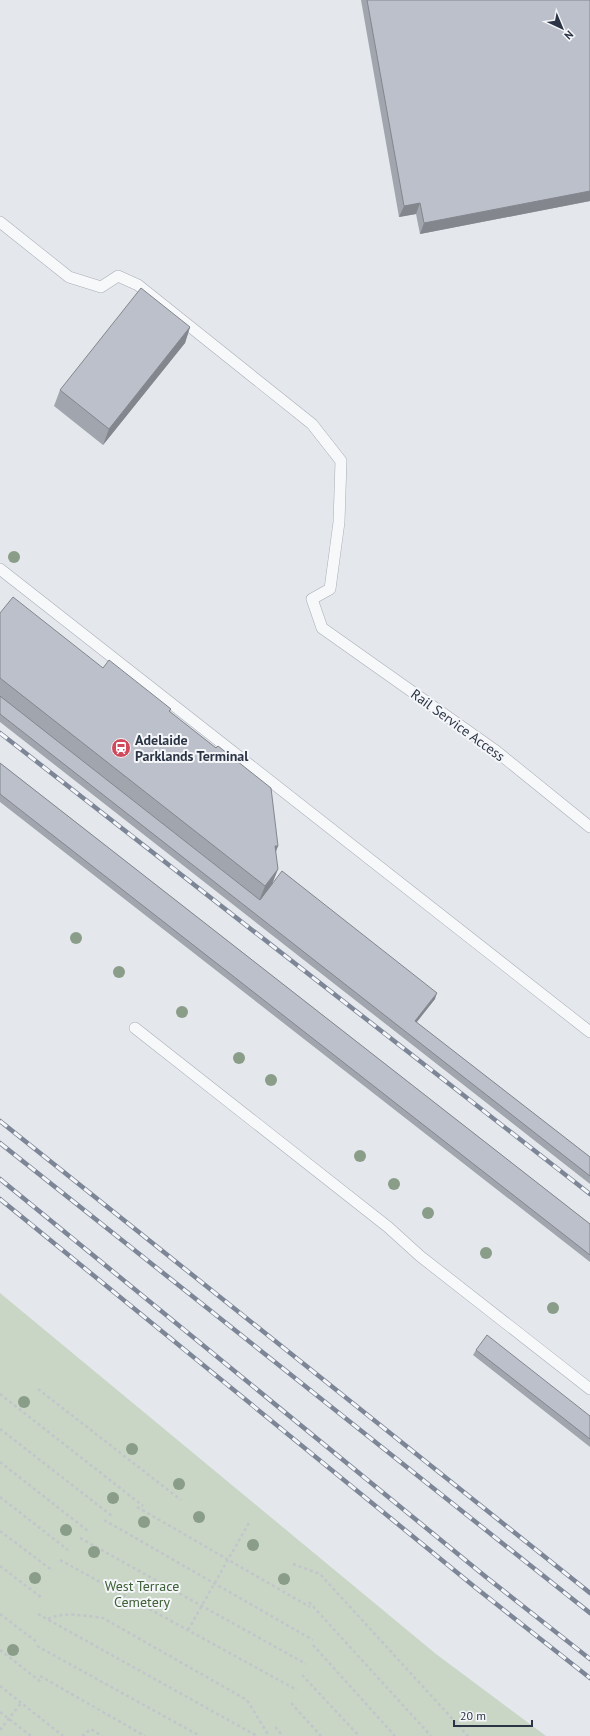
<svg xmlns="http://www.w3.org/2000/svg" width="590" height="1736" font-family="'PT Sans',sans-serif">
	<rect width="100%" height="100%" fill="#e4e7ec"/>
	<path fill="#c9d6c5" d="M0,1293l436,361 110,82h-546z"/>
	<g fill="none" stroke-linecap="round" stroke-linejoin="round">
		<defs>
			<path id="lane" d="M0,222l69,55 32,10 17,-11 20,9 174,139 29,37 -2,61 -9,67 -18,10 10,29 174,123 94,76
				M0,569l590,463
				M135,1028l253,199 32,29 170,133"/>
		</defs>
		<use href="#lane" stroke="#a9aeb7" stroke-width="12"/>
		<path stroke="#c2c5cb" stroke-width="2.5" stroke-dasharray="3 3" stroke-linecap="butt" d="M38,1389l143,111
			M0,1394l143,112
			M0,1429l112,87
			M0,1462l88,69
			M0,1497l68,53
			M137,1507l173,100
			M104,1520l209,120
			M0,1531l53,40
			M80,1538l226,126
			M60,1560l237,130
			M293,1564l27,10 148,162
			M0,1566l42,32
			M309,1602l122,134
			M0,1614l38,29
			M38,1614l219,122
			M48,1619c16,-8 38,-3 55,-1l144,82 22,36
			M188,1630l62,-109
			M313,1645l82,91
			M37,1646l163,90
			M0,1650l41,32
			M302,1675l57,61
			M40,1676l105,60
			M0,1686l63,50
			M291,1703l30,33
			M0,1712l31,24
			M275,1727l8,9
			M0,1730l21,-27
			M82,1736l9,-7 11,7"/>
		<use href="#lane" stroke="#f7f8fa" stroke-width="11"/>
		<defs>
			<path id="rail" d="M0,733l590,461
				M0,1121l590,472
				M0,1143l590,470
				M0,1179l486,398 104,82
				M0,1199l476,389 114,90"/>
		</defs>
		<use href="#rail" stroke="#7d8696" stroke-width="4.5"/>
		<use href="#rail" stroke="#f4f6f9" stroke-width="3" stroke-dasharray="9" stroke-linecap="butt"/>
	</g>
	<g fill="#899d89">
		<circle cx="14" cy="557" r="6"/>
		<circle cx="76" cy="938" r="6"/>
		<circle cx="119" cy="972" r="6"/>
		<circle cx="182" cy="1012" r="6"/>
		<circle cx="239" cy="1058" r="6"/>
		<circle cx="271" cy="1080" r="6"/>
		<circle cx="360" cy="1156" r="6"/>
		<circle cx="394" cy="1184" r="6"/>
		<circle cx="428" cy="1213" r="6"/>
		<circle cx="486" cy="1253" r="6"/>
		<circle cx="553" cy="1308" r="6"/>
		<circle cx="24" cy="1402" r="6"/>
		<circle cx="132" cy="1449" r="6"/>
		<circle cx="179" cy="1484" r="6"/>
		<circle cx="113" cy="1498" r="6"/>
		<circle cx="199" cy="1517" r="6"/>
		<circle cx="144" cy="1522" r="6"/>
		<circle cx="66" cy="1530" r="6"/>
		<circle cx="253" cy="1545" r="6"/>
		<circle cx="94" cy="1552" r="6"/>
		<circle cx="35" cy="1578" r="6"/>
		<circle cx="284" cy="1579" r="6"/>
		<circle cx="13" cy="1650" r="6"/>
	</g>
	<path fill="#a1a5ae" d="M361,0h229v201l-170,33 -4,-20 -17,3z
		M190,327l-5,16 -82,102 -49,-39 6,-16z
		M0,613l103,55 68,41 -1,3 46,36 62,98 -3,7 3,16 -6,15 163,115 -19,23 174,135v27l-590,-462z
		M0,763l590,461v38l-590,-460z
		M476,1350l114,66v31l-117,-92z"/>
	<path fill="#83868d" d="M590,191v10l-170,33 4,-11z
		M420,203l-4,11 -17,3 5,-11z
		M190,327l-5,16 -82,102 6,-16z
		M275,846h3l-7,19z
		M278,869l-8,20 -13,17 8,-20z
		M437,993l-2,6 -22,28 2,-6z"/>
	<path fill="#bbc0ca" stroke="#83868d" d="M367,0h223v191l-166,32 -4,-20 -16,3z
		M141,288l49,39 -81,102 -49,-39z
		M13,597l90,71 6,-8 62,49 -2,2 47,37 2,-2 53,42 7,58h-3l3,23 -13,17 -265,-208v-65z
		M0,696l260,204 22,-29 155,122 -22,28 175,136v19l-590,-462z
		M0,763l590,461v31l-590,-461z
		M487,1335l103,81v23l-114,-89z"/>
	<defs>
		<symbol id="station-disc" viewBox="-11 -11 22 22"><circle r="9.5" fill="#d1495b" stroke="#f4f6f9"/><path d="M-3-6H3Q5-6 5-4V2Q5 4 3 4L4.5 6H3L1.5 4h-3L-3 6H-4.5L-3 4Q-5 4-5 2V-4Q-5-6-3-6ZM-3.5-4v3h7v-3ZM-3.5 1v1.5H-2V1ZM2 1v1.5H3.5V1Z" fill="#fff"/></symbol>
	</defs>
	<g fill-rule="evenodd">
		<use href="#station-disc" x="110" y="737" width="22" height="22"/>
	</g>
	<g text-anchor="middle" stroke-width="4" stroke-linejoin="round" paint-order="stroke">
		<g font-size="14" fill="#2b3445" stroke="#f4f6f9">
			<text transform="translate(458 725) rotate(36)" y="5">Rail Service Access</text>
		</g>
		<g font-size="14" font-weight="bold" fill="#2b3445" stroke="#f4f6f9" text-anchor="start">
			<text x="135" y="745">Adelaide<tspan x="135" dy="16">Parklands Terminal</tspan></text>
		</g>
		<g font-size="14" fill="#3f6138" stroke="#f4f6f9">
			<text x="142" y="1591">West Terrace<tspan x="142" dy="16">Cemetery</tspan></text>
		</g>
	</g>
	<g transform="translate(562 28) rotate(136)" stroke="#f4f6f9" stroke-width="3" paint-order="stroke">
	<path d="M0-3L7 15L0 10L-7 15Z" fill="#2b3445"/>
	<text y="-6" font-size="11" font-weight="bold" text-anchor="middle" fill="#2b3445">N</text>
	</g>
	<path d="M454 1720v6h78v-6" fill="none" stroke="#2b3445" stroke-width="2"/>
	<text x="460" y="1720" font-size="12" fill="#2b3445" stroke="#f4f6f9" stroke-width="3" paint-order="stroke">20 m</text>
</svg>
